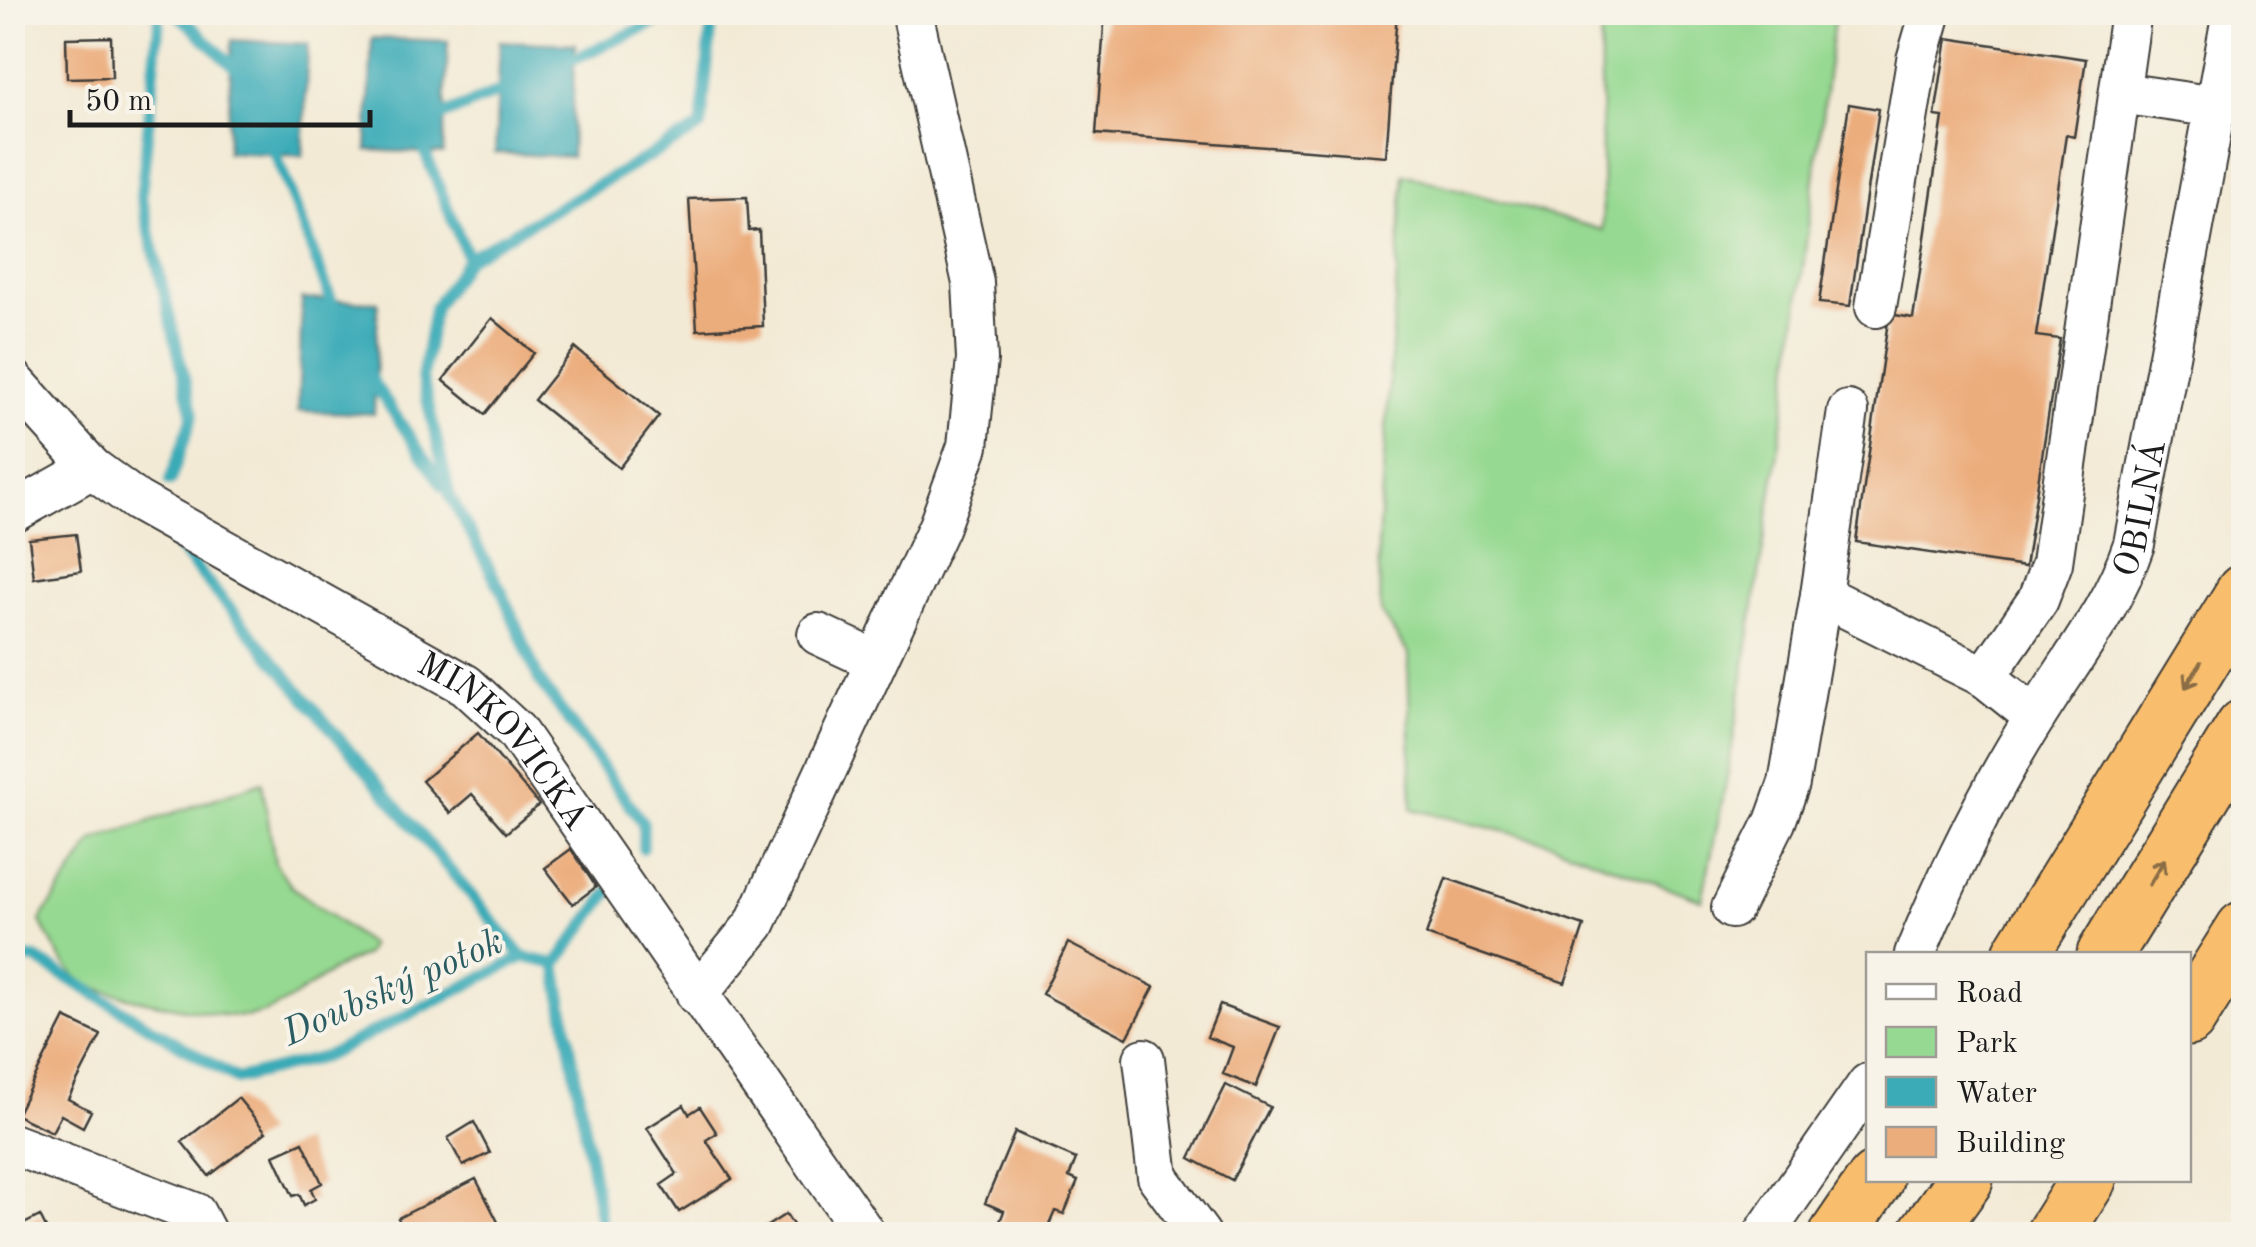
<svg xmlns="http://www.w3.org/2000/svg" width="2256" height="1247" font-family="'Old Standard TT',serif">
	<rect width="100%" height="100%" fill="#f7f3e8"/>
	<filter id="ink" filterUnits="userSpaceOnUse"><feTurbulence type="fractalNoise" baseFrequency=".01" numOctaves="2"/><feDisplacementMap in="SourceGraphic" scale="20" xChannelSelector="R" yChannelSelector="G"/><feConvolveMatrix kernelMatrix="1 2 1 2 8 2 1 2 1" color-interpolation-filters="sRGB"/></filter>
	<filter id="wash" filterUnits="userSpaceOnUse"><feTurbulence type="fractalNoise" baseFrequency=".0048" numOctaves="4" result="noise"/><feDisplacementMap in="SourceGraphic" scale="40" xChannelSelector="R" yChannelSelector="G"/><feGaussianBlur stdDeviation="2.25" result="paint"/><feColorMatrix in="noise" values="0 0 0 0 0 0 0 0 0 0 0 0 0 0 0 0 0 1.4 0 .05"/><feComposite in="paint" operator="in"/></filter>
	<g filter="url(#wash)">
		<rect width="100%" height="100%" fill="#f3ead5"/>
		<path fill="#96d992" stroke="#597a57" stroke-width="2.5" d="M1600,13h235l-48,381 -59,379 -26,127 -158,-59 -132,-32 -4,-156 -27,-40 -3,-68 26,-371 199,56z
			M262,782l13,81 16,23 79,59 -4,10c-42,12 -73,54 -115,61 -22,4 -148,-21 -166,-33 -22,-14 -32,-40 -45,-62l53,-80z"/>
		<path fill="#3babb7" stroke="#2c646a" stroke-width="2.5" d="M372,38l76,3 -5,113 -76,-4z
			M232,40l76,4 -5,112 -76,-4z
			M500,41l75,3 -4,113 -76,-4z
			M302,299l76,3 -4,112 -76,-3z"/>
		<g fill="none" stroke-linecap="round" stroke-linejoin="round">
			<path stroke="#3babb7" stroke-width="12" d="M160,12l-19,184 52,219 -23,66
				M176,12l64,60
				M562,64l117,-52
				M429,122l83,-36
				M419,138l49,120
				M270,140l66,173
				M365,370l78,116
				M174,542l349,415
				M643,848v-25l-104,-143 -37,-88 -52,-96 -28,-118 12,-70 34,-50 233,-131 12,-115
				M12,957l24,2 201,120 87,-22 199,-100 33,7 47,270
				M556,964l54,-73"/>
		</g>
		<g id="blocks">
			<path fill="#ecad7d" d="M1105,12h292l-11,144 -290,-22z
				M111,37l1,40 -45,1 -1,-40z
				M1947,38l139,21 -12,78 -8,-2 -30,201 24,3 -35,228 -169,-25 33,-228 24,4 30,-201 -8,-1z
				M1849,104l30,5 -29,197 -31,-3z
				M747,197l2,34 10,-1 4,96 -66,4 -8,-131z
				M492,318l42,35 -49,61 -42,-34z
				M575,348l84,68 -40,52 -85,-68z
				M76,534l5,37 -47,7 -5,-39z
				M478,733l61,72 -33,28 -34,-39 -22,19 -28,-32z
				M571,849l25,38 -23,17 -28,-36z
				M1446,878l138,48 -19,57 -139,-48z
				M1068,943l86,44 -27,51 -85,-44z
				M1220,1005l60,22 -24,60 -33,-13 10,-27 -26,-10z
				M65,1018l36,17 -33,64 23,12 -8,16 -22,-12 -9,17 -36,-17z
				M1226,1085l44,22 -38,73 -42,-22z
				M238,1098l28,34 -57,44 -27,-34z
				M684,1105l5,9 11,-7 17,26 -11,7 26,39 -53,33 -18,-27 16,-11 -30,-46z
				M474,1122l16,31 -27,13 -15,-28z
				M1015,1132l61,27 -7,18 9,4 -14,33 -9,-3 -10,23h-50l9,-23 -19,-8z
				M303,1142l19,41 -11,6 4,10 -11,6 -5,-11 -6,2 -19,-41z
				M476,1179l22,43 -21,12h-71l-8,-16z
				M786,1214l13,20h-44z
				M40,1216l9,18h-37v-4z"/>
		</g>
	</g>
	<g filter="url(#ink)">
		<use href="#blocks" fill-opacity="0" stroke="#3c3b38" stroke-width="2.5"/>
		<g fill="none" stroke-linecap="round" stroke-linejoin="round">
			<defs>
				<g id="minor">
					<path d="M2120,93l96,14"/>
					<path d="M1876,307l41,-247 14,-48"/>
					<path id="s1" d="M12,379l80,89 45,33 329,184 50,46 349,503"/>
					<path d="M1848,411l-27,184 164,82 50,40"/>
					<path d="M12,513l80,-45"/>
					<path d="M818,634l58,27"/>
					<path d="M1985,677l53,-77 14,-37 79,-551"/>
					<path d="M1732,908l43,-86 14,-39 32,-188"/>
					<path id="s2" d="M1915,954c34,-82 73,-163 121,-238 36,-58 76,-107 98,-172l99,-532"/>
					<path d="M697,995l58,-71 184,-398 29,-80 9,-87 -4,-76 -61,-271"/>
					<path d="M1144,1059l14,118 42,57"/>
					<path d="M12,1144l183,69 11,21"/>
					<path d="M1764,1234l104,-150"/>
				</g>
				<path id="highway" d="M2021,954l223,-362
					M2105,954l139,-227
					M2188,1018l56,-89
					M1838,1234l37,-54
					M1926,1234l39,-54
					M2054,1234l34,-54"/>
			</defs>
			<use href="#minor" stroke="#3c3b38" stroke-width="44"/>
			<use href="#highway" stroke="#3c3b38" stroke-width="59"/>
			<use href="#minor" stroke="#fff" stroke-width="40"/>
			<use href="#highway" stroke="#f9be6d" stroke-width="55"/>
		</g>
		<defs><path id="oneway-shaft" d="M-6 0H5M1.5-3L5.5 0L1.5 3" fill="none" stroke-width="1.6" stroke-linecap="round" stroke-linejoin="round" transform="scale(2.5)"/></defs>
		<g stroke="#8a6d44">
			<use href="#oneway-shaft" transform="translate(2193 675) rotate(121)"/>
			<use href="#oneway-shaft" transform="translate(2157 872) rotate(-59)"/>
		</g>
	</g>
	<g text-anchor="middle" stroke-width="8" stroke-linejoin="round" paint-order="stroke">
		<g font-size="35" fill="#1c1c1c" stroke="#f7f3e8">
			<text dy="12" stroke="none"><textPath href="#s2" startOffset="502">OBILNÁ</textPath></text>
			<text dy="12" stroke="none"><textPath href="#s1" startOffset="618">MINKOVICKÁ</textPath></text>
		</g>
		<g font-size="38" font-style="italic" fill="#2a5c62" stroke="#f7f3e8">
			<text transform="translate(392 986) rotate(-24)" y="13">Doubský potok</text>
		</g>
	</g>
	<rect width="2256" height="1247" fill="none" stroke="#f7f3e8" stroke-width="50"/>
	<rect x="1866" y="952" width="325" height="230" fill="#f7f3e8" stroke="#9f9d96" stroke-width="2.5"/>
	<rect x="1886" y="984" width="50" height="15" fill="#ffffff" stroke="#9f9d96" stroke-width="2.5"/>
	<text x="1956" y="1002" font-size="30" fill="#1c1c1c">Road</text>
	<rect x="1886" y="1027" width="50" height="30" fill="#96d992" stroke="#9f9d96" stroke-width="2.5"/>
	<text x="1956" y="1052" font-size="30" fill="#1c1c1c">Park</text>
	<rect x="1886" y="1077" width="50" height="30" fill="#3babb7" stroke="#9f9d96" stroke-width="2.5"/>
	<text x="1956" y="1102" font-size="30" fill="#1c1c1c">Water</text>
	<rect x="1886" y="1127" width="50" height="30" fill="#ecad7d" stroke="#9f9d96" stroke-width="2.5"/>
	<text x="1956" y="1152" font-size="30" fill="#1c1c1c">Building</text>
	<path d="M70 110v15h300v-15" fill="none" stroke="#1c1c1c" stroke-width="5"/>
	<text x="85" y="110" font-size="30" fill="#1c1c1c" stroke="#f7f3e8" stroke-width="8" paint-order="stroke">50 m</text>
</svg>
